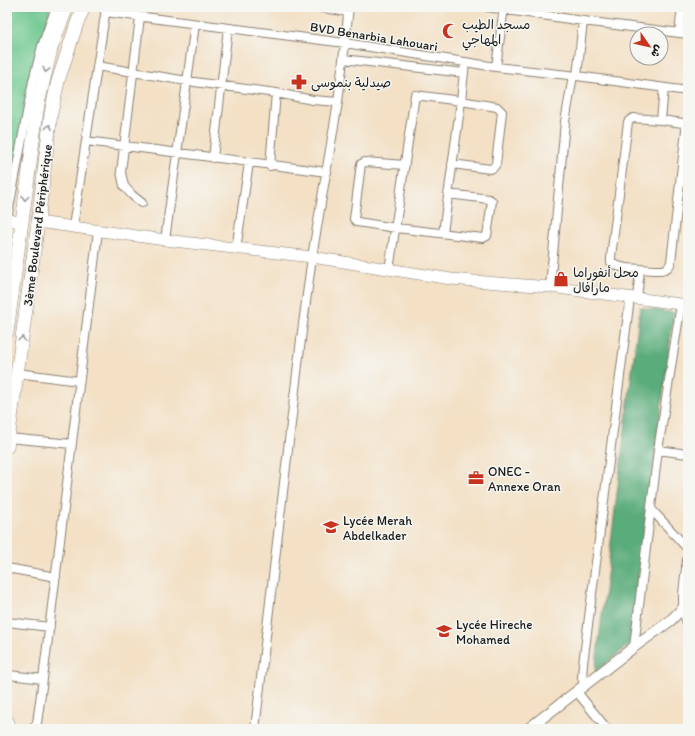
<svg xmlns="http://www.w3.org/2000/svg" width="695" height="736" font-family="Itim,'Playpen Sans Arabic',sans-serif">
	<rect width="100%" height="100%" fill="#f6f6f2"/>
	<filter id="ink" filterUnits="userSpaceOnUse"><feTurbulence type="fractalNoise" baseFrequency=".025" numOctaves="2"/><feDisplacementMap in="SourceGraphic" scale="8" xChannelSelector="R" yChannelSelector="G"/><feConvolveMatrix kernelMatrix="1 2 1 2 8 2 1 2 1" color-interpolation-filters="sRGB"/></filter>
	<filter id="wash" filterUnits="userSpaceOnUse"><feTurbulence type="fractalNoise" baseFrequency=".012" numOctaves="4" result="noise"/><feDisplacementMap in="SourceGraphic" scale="16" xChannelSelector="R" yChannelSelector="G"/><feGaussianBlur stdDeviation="0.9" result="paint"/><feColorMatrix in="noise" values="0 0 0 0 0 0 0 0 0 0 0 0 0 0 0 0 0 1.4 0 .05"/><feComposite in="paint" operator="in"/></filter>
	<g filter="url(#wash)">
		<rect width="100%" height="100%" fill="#f3e0c5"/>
		<path fill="#6ec88f" stroke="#457256" d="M7,7h43l-27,111 -16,85z"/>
		<path fill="#5aac7a" stroke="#3b644b" d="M640,307l34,6 -45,332 -34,27z"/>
	</g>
	<g filter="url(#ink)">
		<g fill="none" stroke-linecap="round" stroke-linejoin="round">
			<defs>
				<path id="minor" d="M317,7l31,5
					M487,7l96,14 105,13
					M105,12l240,31 151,24 81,9 111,15
					M140,17l-19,155 3,14 8,9 10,8
					M679,33l3,-26
					M343,59l121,14
					M97,66l90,15 89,12 37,7 25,2
					M496,67l8,-60
					M577,76l6,-55
					M86,141l241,31
					M213,158l15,-130
					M405,165l-40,-3 -4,2 -7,55 3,3 39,6 87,10 4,-2 5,-35 -3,-2 -41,-5
					M270,166l6,-73
					M7,219l26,-138 9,-35 14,-39
					M73,227l33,-219
					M443,233l18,-132 36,6 5,5 -6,52 -3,4 -3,1 -38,-5
					M165,240l30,-216
					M236,249l13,-86
					M640,269c7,0 23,3 27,-1 3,-2 3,-4 4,-6l15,-132v-4l-3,-3 -22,-3
					M389,270l26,-175 46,6 4,-39
					M550,287l15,-165 8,-46
					M637,299l3,-30c-9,-1 -22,0 -29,-7v-5l17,-135 2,-2 3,-2 28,2 3,-32
					M17,373l62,8
					M8,438l64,6
					M658,450l30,4
					M651,509l37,40
					M7,568l49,9
					M7,622l43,5
					M634,647l24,-197 23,-146
					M9,675l34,4
					M584,686l-2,-9 1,-13 47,-366
					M577,692l30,37
					M33,729l4,-6 6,-44 55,-448
					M255,729l46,-390 11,-82 26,-155 7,-59 4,-36"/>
				<path id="tertiary" d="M688,560c-2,19 -8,46 0,62
					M528,729l106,-82 36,-26 14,-14"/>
				<path id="secondary" d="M7,219l14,4
					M38,222l127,18 147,17 139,22 47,4 52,4 138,18"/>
				<path id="trunk" d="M7,332l31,-228 14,-59 15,-38
					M7,447l31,-225 13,-109 7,-32 19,-58 7,-16
					M7,721l3,8"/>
			</defs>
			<use href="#minor" stroke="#887e70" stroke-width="10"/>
			<use href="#tertiary" stroke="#887e70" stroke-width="12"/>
			<use href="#secondary" stroke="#887e70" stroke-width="12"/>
			<use href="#trunk" stroke="#887e70" stroke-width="14"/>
			<use href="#minor" stroke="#fff" stroke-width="8"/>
			<use href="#tertiary" stroke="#fff" stroke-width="10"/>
			<use href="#secondary" stroke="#fff" stroke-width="11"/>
			<use href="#trunk" stroke="#fff" stroke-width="13"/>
		</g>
		<defs><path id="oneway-chevron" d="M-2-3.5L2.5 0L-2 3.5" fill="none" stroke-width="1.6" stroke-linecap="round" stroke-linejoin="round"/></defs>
		<g stroke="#999">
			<use href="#oneway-chevron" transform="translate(46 70) rotate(104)"/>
			<use href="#oneway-chevron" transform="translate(49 127) rotate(-83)"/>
			<use href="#oneway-chevron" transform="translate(25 198) rotate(98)"/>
			<use href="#oneway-chevron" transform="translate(22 339) rotate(-82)"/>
		</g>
	</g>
	<defs>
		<symbol id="mosque-bare" viewBox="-9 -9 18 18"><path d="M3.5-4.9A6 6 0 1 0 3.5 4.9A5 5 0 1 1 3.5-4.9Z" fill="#c8321e" stroke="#f6f6f2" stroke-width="2.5" paint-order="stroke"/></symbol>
		<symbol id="pharmacy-bare" viewBox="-9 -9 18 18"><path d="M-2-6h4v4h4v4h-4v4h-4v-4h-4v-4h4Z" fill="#c8321e" stroke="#f6f6f2" stroke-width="2.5" paint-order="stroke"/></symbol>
		<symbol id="shop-bare" viewBox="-9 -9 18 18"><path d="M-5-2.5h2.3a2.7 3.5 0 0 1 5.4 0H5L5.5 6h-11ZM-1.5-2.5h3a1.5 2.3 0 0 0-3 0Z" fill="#c8321e" stroke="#f6f6f2" stroke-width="2.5" paint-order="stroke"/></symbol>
		<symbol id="office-bare" viewBox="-9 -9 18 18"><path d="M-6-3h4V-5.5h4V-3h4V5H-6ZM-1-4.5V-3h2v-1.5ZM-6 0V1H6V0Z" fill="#c8321e" stroke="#f6f6f2" stroke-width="2.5" paint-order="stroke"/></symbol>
		<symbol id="school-bare" viewBox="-9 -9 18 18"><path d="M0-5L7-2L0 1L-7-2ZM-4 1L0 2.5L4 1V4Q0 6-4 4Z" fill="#c8321e" stroke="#f6f6f2" stroke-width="2.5" paint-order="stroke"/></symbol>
	</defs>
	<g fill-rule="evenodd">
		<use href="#mosque-bare" x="439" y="20" width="22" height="22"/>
		<use href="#pharmacy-bare" x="288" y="71" width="22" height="22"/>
		<use href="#shop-bare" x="550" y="268" width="22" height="22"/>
		<use href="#office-bare" x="465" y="467" width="22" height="22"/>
		<use href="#school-bare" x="320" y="516" width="22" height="22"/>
		<use href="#school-bare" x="433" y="620" width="22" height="22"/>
	</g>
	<g text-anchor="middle" stroke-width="3" stroke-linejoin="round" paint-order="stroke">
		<g font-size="13" fill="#1c1c1c" stroke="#f6f6f2" text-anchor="start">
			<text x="462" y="29">مسجد الطيب<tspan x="462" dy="15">المهاجي</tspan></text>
			<text x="311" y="87">صيدلية بنموسى</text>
			<text x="573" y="277">محل أنفوراما<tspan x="573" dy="15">مارافال</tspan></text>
			<text x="488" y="476">ONEC -<tspan x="488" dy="15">Annexe Oran</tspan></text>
			<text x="343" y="525">Lycée Merah<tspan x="343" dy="15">Abdelkader</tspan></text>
			<text x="456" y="629">Lycée Hireche<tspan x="456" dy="15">Mohamed</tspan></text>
		</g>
		<g font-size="13" fill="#1c1c1c" stroke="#f6f6f2">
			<text transform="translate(374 36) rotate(9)" y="5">BVD Benarbia Lahouari</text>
			<text transform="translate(37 225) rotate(-83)" y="5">3ème Boulevard Périphérique</text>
		</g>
	</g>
	<rect width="695" height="736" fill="none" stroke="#f6f6f2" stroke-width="24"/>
	<g transform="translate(649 46) rotate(124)"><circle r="19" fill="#f6f6f2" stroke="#9f9f9c"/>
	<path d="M0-3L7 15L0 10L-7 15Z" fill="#c8321e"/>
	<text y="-6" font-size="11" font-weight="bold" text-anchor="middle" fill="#1c1c1c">ش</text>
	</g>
</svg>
